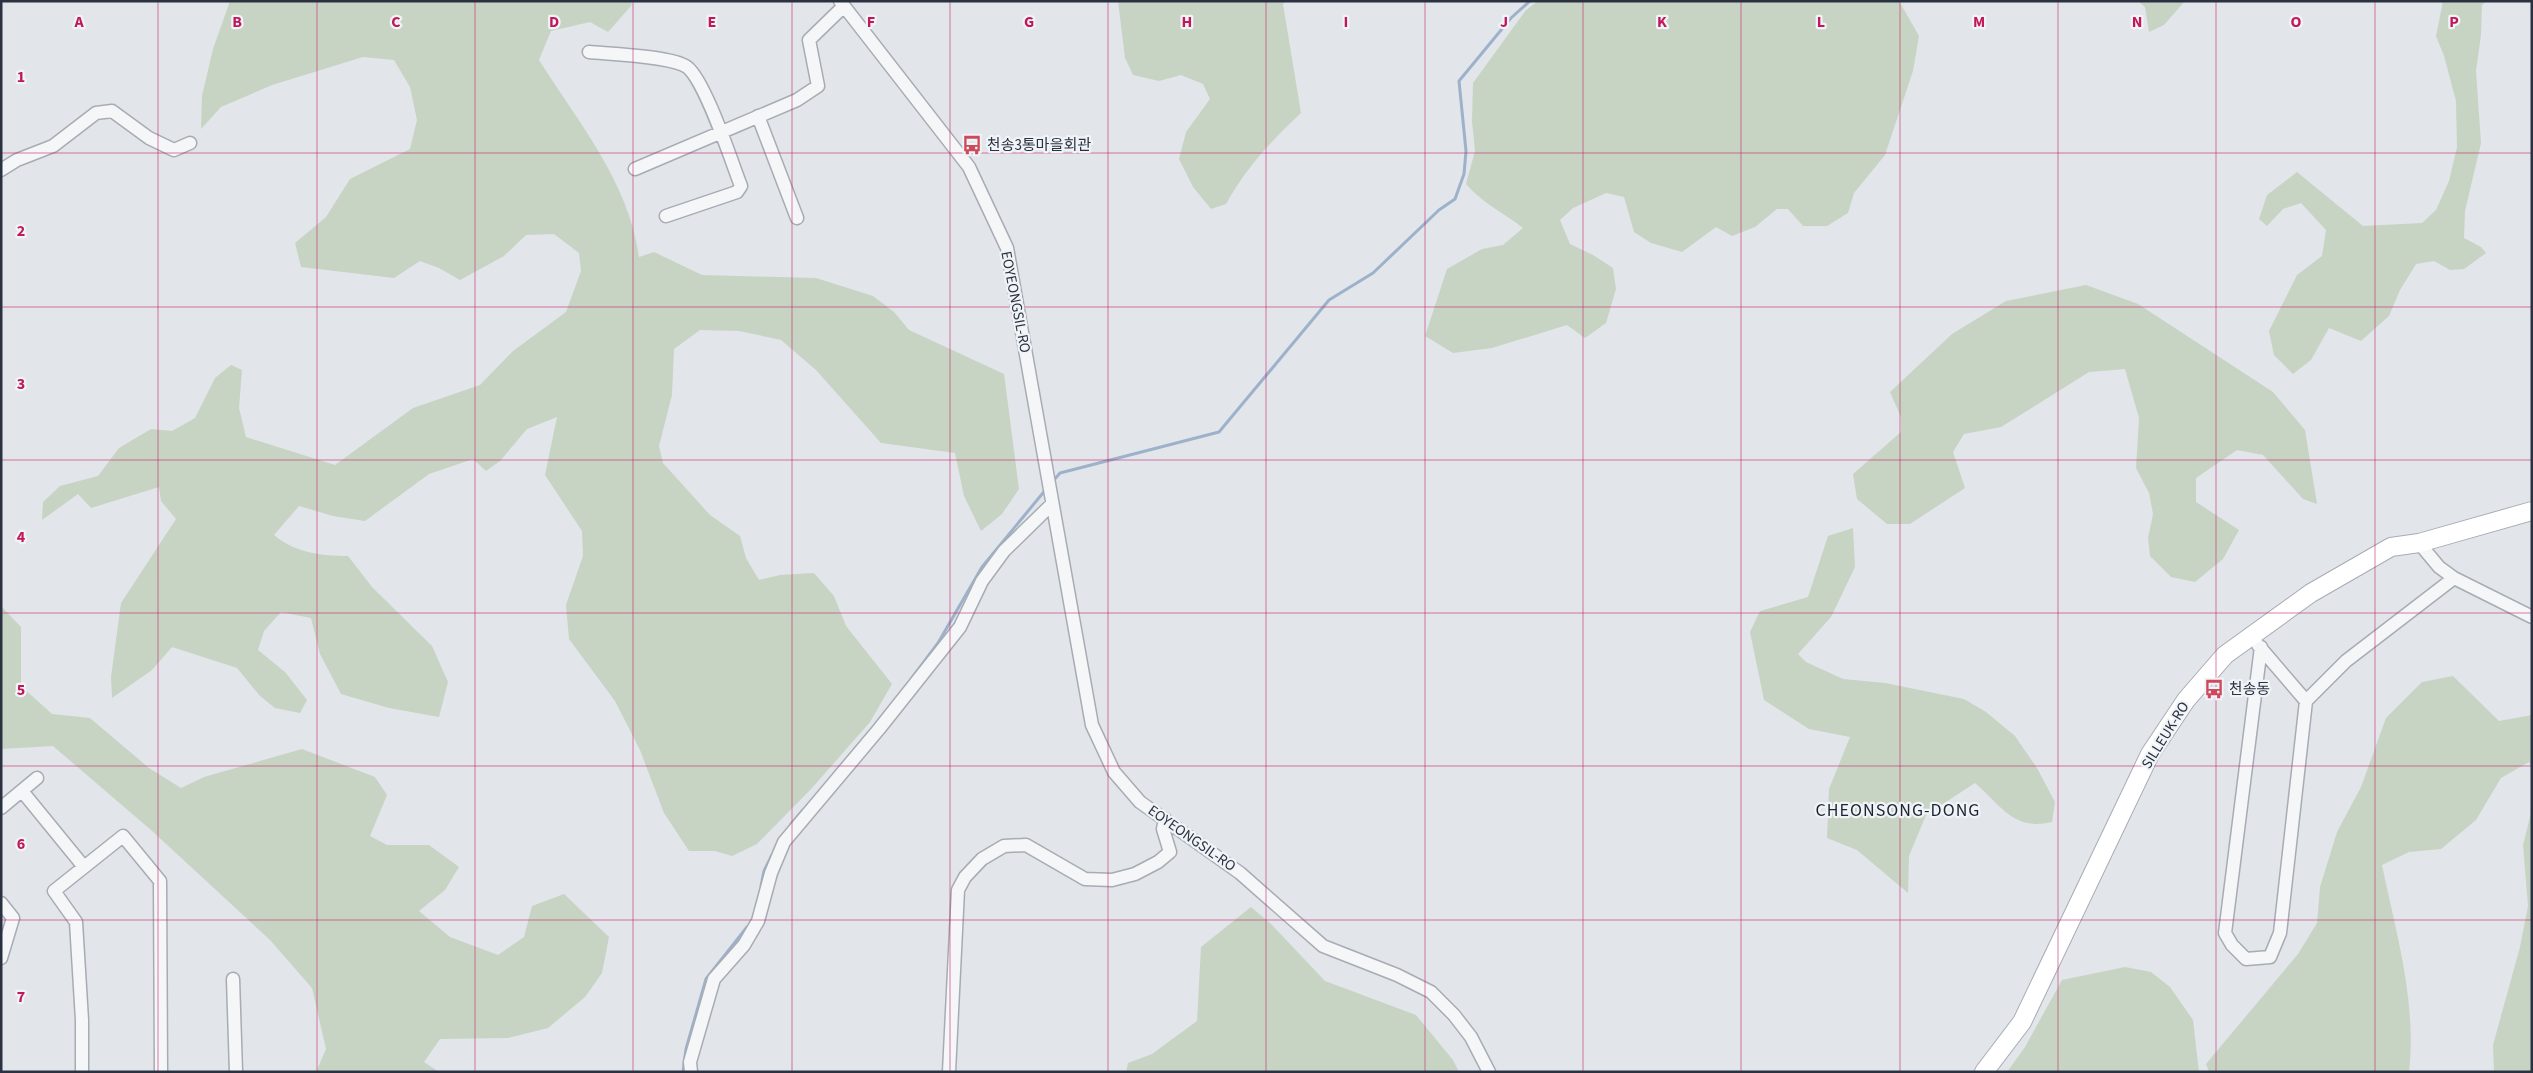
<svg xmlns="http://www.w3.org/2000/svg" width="2533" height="1073" font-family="'Source Sans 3','Noto Sans KR',sans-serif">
	<rect width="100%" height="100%" fill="#e2e5ea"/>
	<path fill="#c7d4c3" d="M230,1h402l-1,5 -23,26 -18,-10 -39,9 -12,29c39,62 90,122 100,197l15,-5 48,23 114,3 57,18 21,16 15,18 95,44 15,115 -17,25 -21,17 -17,-35 -9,-43 -74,-10 -65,-73 -35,-30 -42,-9 -39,-1 -26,19 -2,46 -13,51 4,17 47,52 30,21 6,22 13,22 21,-5 34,-2 20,23 12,30 46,58 -22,38 -58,66 -55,56 -25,12 -17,-5h-26l-25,-38 -24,-63 -25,-49 -46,-62 -3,-34 17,-49 -1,-25 -37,-56 12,-58 -30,12 -27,32 -14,10 -13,-12 -44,15 -64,47 -32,-5 -34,-10 -25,29c21,18 48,21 74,21l24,31 60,59 16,36 -9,35 -50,-9 -48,-14 -21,-40 -9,-36 -30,-6 -17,19 -6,19 27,22 22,28 -7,13 -25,-5 -15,-12 -23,-28 -65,-21 -20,23 -40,28 -1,-21 10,-74 55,-84 -15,-18 -2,-14 -68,21 -13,-14 -36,26 1,-18 17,-16 38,-10 21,-28 32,-19 21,2 23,-13 20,-40 16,-13 11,5 -3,38 7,29 89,28 78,-57 67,-23 33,-34 53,-39 15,-41 -2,-18 -25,-19 -28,1 -22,21 -44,24 -21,-12 -19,-7 -26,17 -93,-11 -6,-24 31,-26 24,-38 60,-30 7,-29 -7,-33 -16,-27 -31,-3 -91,28 -51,22 -20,22 1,-33 11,-47z
		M1118,1h168l-3,3 18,109c-30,28 -55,55 -75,91l-15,5 -18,-22 -14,-28 7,-27 24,-33 -7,-15 -22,-9 -22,6 -26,-6 -8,-17z
		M1538,1h361l20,35 -6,35 -28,84 -31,38 -6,20 -21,13h-24l-15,-17h-11l-22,18 -23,9 -16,-9 -34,25 -31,-9 -17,-11 -10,-35 -18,-4 -33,15 -13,12 10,24 23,11 20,13 3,21 -10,34 -21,15 -18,-13 -75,23 -39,5 -28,-17 22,-67 35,-20 21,-4 20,-17c-19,-15 -42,-26 -57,-44l9,-33 -3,-30 1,-38 53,-73z
		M2138,1h47l-21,24 -15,7 -4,-25z
		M2443,1h44l-5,4 -1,30 -5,36 5,72 -16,68 -1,27 17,9 5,6 -22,16 -14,1 -16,-9 -18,3 -16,26 -11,26 -28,25 -32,-13 -18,32 -18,14 -19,-19 -5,-24 28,-56 25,-19 4,-26 -25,-27 -18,6 -16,17 -8,-7 8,-24 30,-23 66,54 59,-3 14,-13 13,-29 8,-34 -1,-46 -12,-45 -8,-20z
		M2086,285l52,19 135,88 32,38 12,74 -14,-5 -40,-44 -26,-5 -41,28v24l43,28 -16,29 -28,23 -24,-5 -21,-21 -2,-18 5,-24 -4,-21 -13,-25 3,-50 -14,-49 -36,3 -88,55 -37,7 -11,18 12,36 -55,36h-23l-30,-25 -4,-25 48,-42v-15l-11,-25 62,-58 54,-33z
		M1853,528l2,39 -24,50 -33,37 8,8 37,17 42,4 79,16 22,13 29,24 22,32 18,34 -3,20c-39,9 -50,-16 -77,-39l-49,32 -17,41 -1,37 -51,-43 -30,-12 2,-49 21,-52 -41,-8 -45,-29 -14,-68 10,-21 48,-14 20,-61z
		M1,606l20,21v59l31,28 38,4 59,50 32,20 23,-11 98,-28 73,28 12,18 -17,41 17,9h42l30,22 -14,23 -26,21 31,26 48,18 26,-18 8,-31 32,-12 45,43 -7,36 -17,24 -37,31 -40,10 -68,1 -16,23 15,10h-123l10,-23 -14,-61 -42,-48 -119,-110 -98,-84 -52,3z
		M2453,676l46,45 33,-6v53l-3,-6 -28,16 -25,42 -35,29 -32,3 -27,13c14,68 35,137 27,207h-200l-3,-8 92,-110 19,-31 3,-36 17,-55 24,-45 25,-69 36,-36z
		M2532,809v263h-38l-1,-27 27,-98 8,-41 -5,-61z
		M1251,907l20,17 54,57 91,34 37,45 6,12h-333l2,-9 24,-9 45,-33 4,-74z
		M2125,967l26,5 19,15 23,33 6,52h-192l18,-25 37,-67z"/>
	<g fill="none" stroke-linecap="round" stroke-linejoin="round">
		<path stroke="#9db2ca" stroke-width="3" d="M1053,481l7,-8 159,-41 110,-132 44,-27 66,-63 16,-11 9,-25 2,-23 -7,-70 52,-63 19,-17
			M912,678l26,-35 44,-76 65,-79
			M791,824l12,-14
			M761,886l3,-15 8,-16
			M683,1072l3,-23 20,-70 41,-52"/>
		<defs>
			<path id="street" d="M840,1l129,166 38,81 85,477 22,47 26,30 100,71 83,73 74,29 34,17 23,23 17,22 18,35
				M589,52c21,2 83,4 98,15 18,13 45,96 54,119l-4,6 -71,24
				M758,116l39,102
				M635,169l162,-69 21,-14 -9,-46 35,-34
				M1,170l16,-10 36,-14 43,-33 16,-2 37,27 25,12 16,-7
				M2419,543l20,24 15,11 78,39
				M2258,645l48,56
				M2261,647l-36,286 7,12 14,14 24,-2 10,-24 26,-232 40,-40 108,-83
				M22,791l62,76
				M1,808l36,-30
				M1,903l12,15 -12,40
				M233,979l3,93
				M82,1072v-52l-6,-98 -22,-31 69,-55 37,45 1,191
				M691,1072l-1,-10 24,-83 30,-34 14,-24 13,-48 13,-31 95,-113 81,-102 22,-46 22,-30 47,-46
				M949,1072l9,-182 7,-13 17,-18 22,-13 22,-1 59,34 27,1 23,-6 23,-12 12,-10 -7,-23 2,-10"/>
			<path id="secondary" d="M1984,1072l38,-50 128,-268 36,-54 39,-45 86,-62 80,-46 28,-4 113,-32"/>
		</defs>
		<use href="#street" stroke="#a7acb4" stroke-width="15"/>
		<use href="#secondary" stroke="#a7acb4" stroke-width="20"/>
		<use href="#street" stroke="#f5f6f8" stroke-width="12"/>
		<use href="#secondary" stroke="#fff" stroke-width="18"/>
	</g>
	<path fill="none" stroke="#c2185b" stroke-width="1" stroke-opacity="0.55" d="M158,1v1071M317,1v1071M475,1v1071M633,1v1071M792,1v1071M950,1v1071M1108,1v1071M1266,1v1071M1425,1v1071M1583,1v1071M1741,1v1071M1900,1v1071M2058,1v1071M2216,1v1071M2375,1v1071M1,153h2531M1,307h2531M1,460h2531M1,613h2531M1,766h2531M1,920h2531"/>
	<defs>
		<symbol id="bus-bare" viewBox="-9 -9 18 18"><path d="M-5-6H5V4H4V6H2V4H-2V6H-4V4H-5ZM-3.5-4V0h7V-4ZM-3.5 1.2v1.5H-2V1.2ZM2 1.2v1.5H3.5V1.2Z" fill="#cd495b" stroke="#f1f4f7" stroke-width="2.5" paint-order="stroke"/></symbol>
	</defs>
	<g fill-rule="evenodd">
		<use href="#bus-bare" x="958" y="131" width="28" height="28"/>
		<use href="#bus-bare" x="2200" y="675" width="28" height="28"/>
	</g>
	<g text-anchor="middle" stroke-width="4.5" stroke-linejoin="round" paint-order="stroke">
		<g font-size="15" fill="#2a3242" stroke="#f1f4f7" text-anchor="start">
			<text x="987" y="150">천송3통마을회관</text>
			<text x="2229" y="694">천송동</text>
		</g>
		<g font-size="15" fill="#2a3242" stroke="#f1f4f7">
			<text transform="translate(1016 302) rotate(79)" y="5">EOYEONGSIL-RO</text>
			<text transform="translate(2165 735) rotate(-58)" y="5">SILLEUK-RO</text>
			<text transform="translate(1192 838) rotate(35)" y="5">EOYEONGSIL-RO</text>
		</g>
		<g font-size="18" letter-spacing="1" fill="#1c2433" stroke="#f1f4f7">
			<text x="1898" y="816">CHEONSONG-DONG</text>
		</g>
	</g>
	<g font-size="16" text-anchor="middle" font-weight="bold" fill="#c2185b" stroke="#f1f4f7" stroke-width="4.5" stroke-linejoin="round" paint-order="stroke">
		<text x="79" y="27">A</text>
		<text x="237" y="27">B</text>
		<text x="396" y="27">C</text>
		<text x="554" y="27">D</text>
		<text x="712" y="27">E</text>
		<text x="871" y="27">F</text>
		<text x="1029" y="27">G</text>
		<text x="1187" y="27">H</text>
		<text x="1346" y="27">I</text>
		<text x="1504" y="27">J</text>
		<text x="1662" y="27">K</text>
		<text x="1821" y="27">L</text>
		<text x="1979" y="27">M</text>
		<text x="2137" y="27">N</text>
		<text x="2296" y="27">O</text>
		<text x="2454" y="27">P</text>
		<text x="21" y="82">1</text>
		<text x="21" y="236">2</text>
		<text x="21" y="389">3</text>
		<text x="21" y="542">4</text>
		<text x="21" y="695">5</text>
		<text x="21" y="849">6</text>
		<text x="21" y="1002">7</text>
	</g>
	<rect width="2533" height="1073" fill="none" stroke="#2a3242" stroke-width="5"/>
</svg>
